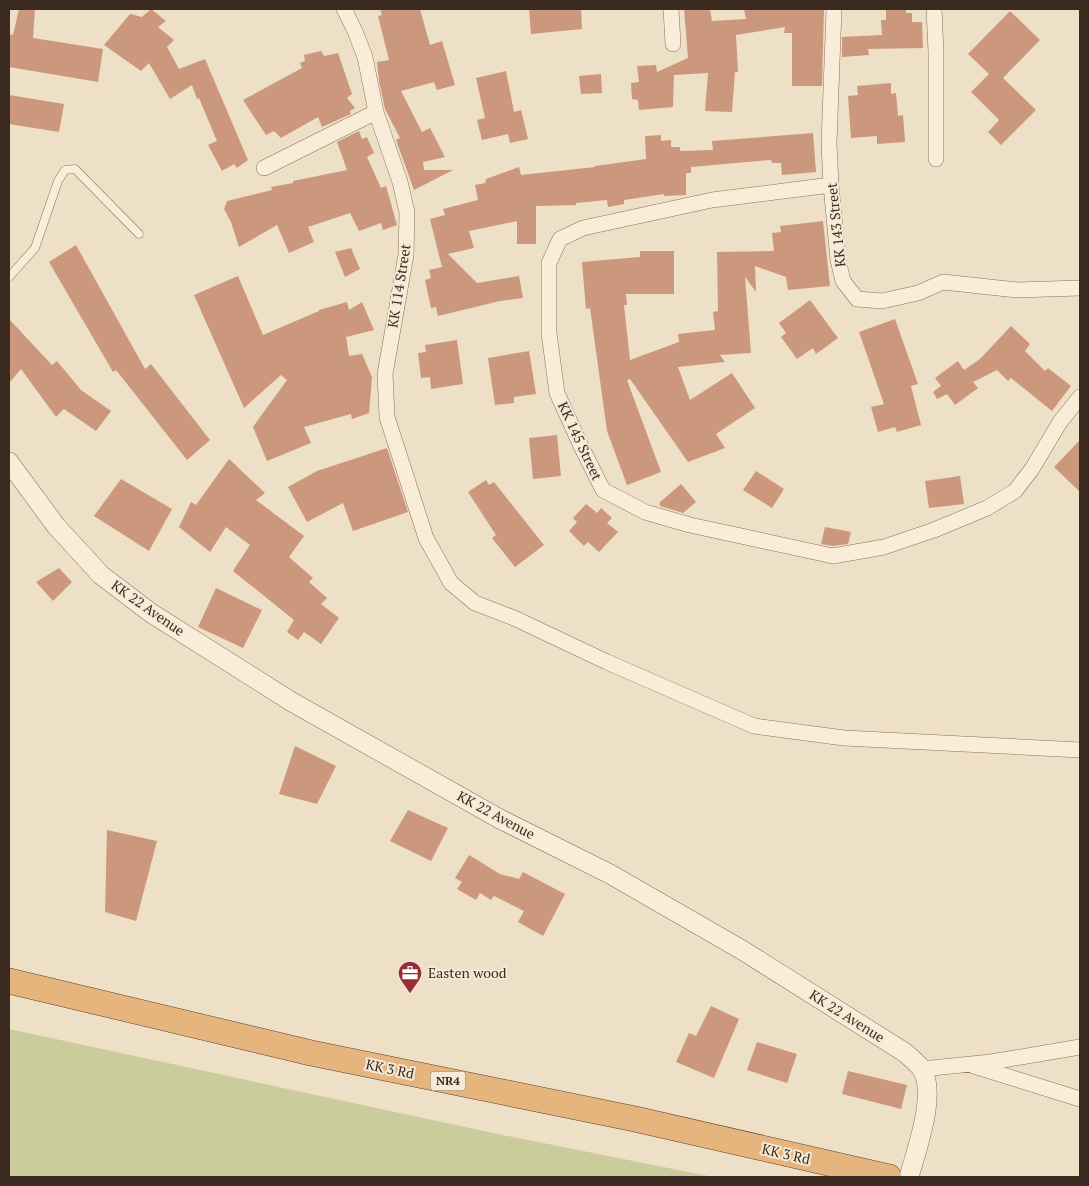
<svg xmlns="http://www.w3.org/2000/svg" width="1089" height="1186" font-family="'PT Serif',serif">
	<rect width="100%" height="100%" fill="#eedfc7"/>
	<path fill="#cacc9b" d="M9,1029l479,103 225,45h-704z"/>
	<path fill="#cc987d" d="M19,9h16l-2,29 70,11 -5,33 -89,-15v-33l4,1z
		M151,9l15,12 -8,6 16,13 -7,7 12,22 26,-10 43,101 -11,8 -3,-4 -12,7 -14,-26 9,-4 -18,-43 -2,1 -5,-14 -22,14 -21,-36 -8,8 -37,-26 26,-31 12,3z
		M380,9h40l10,36 12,-4 13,44 -18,5 -3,-8 -33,9 21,41 8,-4 15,29 -22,5 1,8h29l-39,20 -18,-50 4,-2 -15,-29 -6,-28 -2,-19 12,-2 -11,-44 4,-1z
		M529,9h52l1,20 -51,5z
		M684,9h26l2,12 34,-2 -2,-10h80l-2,77h-30v-53h-8l1,-6 -49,8 2,37h-3l-3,40 -27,-1 3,-38 -34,2 -1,32 -34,3 -1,-10 -6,-1 -1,-16 8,-1 -2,-16 19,-1 1,7 31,-14z
		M906,9v4h6v9h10l1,26 -55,1 1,6 -27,2v-20l40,-2 -1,-15h5v-10z
		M1010,11l30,29 -37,38 33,32 -35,35 -13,-13 11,-12 -28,-28 18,-18 -21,-20z
		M321,51l3,5 14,-3 14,41 -5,4 8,10 -5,3 1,3 -29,13 -4,-10 -37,21 -7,-7 -8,4 -23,-35 59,-32 -2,-5 5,-2 -1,-6z
		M506,71l8,41 7,-2 7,29 -18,4 -2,-9 -26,6 -5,-20 8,-2 -9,-40z
		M601,74l1,19 -21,1 -2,-18z
		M891,83v11l5,-1 2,23 5,-1 2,27 -28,2v-8l-26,2 -3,-42 10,-1 -1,-9z
		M9,95l55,9 -5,28 -50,-8z
		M359,131l3,8 5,-2 7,16 -7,4 14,31 5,-2 11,39 -14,5 -2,-7 -22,8 -9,-18 -42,14 6,15 -25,11 -12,-28 -38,22 -8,-25 -7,-13 3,-8 45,-11 -1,-3 22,-4v-2l54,-11 -10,-28z
		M813,133l3,39 -34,3 -1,-12h-9l-1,-3 -80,7v6h-5v22l-22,1v-2l-40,6v4l-16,3 -1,-7 -31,3v2l-40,1v38h-19v-23l-48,10 5,17 -26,6 29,29 42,-7 4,22 -23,3 -62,15 -2,-9 -5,1 -6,-28 6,-2 -2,-8 13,-3 -12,-48 15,-4 -2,-6 35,-9 -3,-15 10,-2 1,-4 33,-12 2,8 74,-8v-1l51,-7 -1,-23 16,-1v6l10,-1v7h9v4l33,-1 -1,-9z
		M823,221l7,65 -42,4 -2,-13 -31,-11 1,26 -11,-15 6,76 -31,2 5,7 -47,5 12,33 42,-27 23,35 -39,26 9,14 -37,14 -58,-83 -3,1 34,92 -34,13 -20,-54 -17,-123 -4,1 -4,-47 58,-5v-6h34v43h-48l1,11h-3l6,55 49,-18 -1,-8 37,-4 -2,-18 5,-1 -1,-59 57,-1 -2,-18 9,-1 -1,-6z
		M76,245l69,124 6,-5 59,76 -23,20 -71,-90 -3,2 -64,-110z
		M351,248l9,21 -15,8 -10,-25z
		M238,276l25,59 56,-24v-1l28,-8 2,8 13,-8 12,28 -28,7 3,19 13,-2 10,23 -3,36 -17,6 -1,-5 -47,13 7,16 -44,18 -14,-34 34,-47 -6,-5 -37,33 -50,-113z
		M810,300l28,38 -22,16 -3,-6 -16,11 -16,-22 5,-4 -7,-10z
		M9,319l43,46 5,-4 24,29 30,21 -15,20 -32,-22 -8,8 -35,-48 -12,14z
		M895,319l23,65 -7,2 10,39 -24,7 -2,-5 -17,5 -7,-25 13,-3 -25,-72z
		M1011,326l19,18 -5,7 20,20 3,-3 23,18 -19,25 -41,-33 -3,3 -11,-11 -24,12 5,6 -23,17 -8,-11 -10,5 -4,-7 8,-6 -6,-8 23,-17 6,9 16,-11z
		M457,340l6,44 -32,5 -1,-12 -9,1 -3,-25 8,-1 -1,-7z
		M529,351l7,43 -22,3v6l-19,2 -7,-47z
		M557,435l4,41 -28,3 -4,-41z
		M1080,440v52l-26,-25z
		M387,448l21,64 -55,19 -10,-28 -36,19 -19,-35 29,-16z
		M229,459l36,34 -9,7 48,36 -15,21 24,21 -4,4 18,16 -6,6 18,14 -18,26 -17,-12 -6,8 -11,-8 7,-12 -61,-49 17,-26 -24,-18 -16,25 -31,-25 12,-25 5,3z
		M756,471l28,18 -12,19 -29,-18z
		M960,476l4,28 -35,4 -4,-27z
		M121,479l51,30 -23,42 -55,-35z
		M486,480l3,5 5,-3 50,63 -29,22 -23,-29 4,-3 -28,-43z
		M681,484l15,18 -13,11 -23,-7v-4z
		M586,504l11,9 4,-5 11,10 -5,5 11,9 -19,20 -11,-10 -4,4 -15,-15 8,-9 -4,-4z
		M825,527l26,5 -3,12 -15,2 -12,-2z
		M59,568l13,14 -19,19 -17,-19z
		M216,588l46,22 -19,38 -45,-21z
		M295,746l41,20 -19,38 -38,-10z
		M408,810l40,18 -17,33 -41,-20z
		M107,830l50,11 -21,80 -31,-9z
		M469,855l31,19 19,5 4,-7 42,22 -22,42 -25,-14 6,-11 -30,-15 -3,4 -11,-7 -4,7 -19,-11 5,-7 -7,-4z
		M711,1006l28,13 -25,59 -38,-16 13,-29 7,3z
		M757,1042l40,12 -10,29 -40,-13z
		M848,1071l59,14 -6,24 -59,-15z"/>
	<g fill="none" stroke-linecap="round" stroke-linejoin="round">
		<defs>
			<path id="service" d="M9,277l26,-29 23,-67 7,-11 10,-1 64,65"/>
			<path id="minor" d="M344,9l11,22 10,26 11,55 24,70 7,30 -1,43 -21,119 2,43 39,121 25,45 24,20 39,15 93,44 147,64 90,12 236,12
				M671,9l2,35
				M834,9l-5,134 2,42 7,75 5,21 14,18 25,2 36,-8 25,-11 74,8 63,-2
				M934,9l2,43v107
				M264,168l112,-56
				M831,185l-119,15 -129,28 -23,11 -11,24v70l8,60 24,53 22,44 42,22 45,13 143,31 51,-9 50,-17 53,-22 28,-17 17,-22 28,-47 20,-25
				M974,1066l106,33
				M922,1069l69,-7 89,-15"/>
			<path id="tertiary" d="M9,462l47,64 45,49 50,38 141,89 208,117 110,55 132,76 162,102c6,5 13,11 17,16 17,24 -5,83 -12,109"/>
			<path id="trunk" d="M9,981l302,72 324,66 254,58"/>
		</defs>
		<use href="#service" stroke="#8a715c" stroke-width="9"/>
		<use href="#minor" stroke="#8a715c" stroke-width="16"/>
		<use href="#tertiary" stroke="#8a715c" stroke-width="20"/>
		<use href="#trunk" stroke="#584030" stroke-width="26"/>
		<use href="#service" stroke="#f9edda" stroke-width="8"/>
		<use href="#minor" stroke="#f9edda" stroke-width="15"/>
		<use href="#tertiary" stroke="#f9edda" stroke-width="19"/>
		<use href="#trunk" stroke="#e6b47d" stroke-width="25"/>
	</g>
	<defs>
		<symbol id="office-pin" viewBox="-11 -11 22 30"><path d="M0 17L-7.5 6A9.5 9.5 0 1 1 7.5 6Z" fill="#982d36" stroke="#f5ead6"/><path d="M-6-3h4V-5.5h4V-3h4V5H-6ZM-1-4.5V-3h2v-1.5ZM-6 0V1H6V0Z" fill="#fff"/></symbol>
	</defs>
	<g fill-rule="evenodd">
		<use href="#office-pin" x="396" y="959" width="28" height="38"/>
	</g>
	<g text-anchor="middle" stroke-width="4" stroke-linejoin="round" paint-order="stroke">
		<rect fill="#f5ead6" stroke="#726457" stroke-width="1" x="430.5" y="1071.5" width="35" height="19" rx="4"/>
		<g font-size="12" font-weight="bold" fill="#3a2a20">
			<text x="448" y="1085">NR4</text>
		</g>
		<g font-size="14" fill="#3a2a20" stroke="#f5ead6">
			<text transform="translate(836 225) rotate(-96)" y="5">KK 143 Street</text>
			<text transform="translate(399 286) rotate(-81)" y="5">KK 114 Street</text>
			<text transform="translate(580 441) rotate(65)" y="5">KK 145 Street</text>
			<text transform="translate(148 608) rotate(35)" y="5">KK 22 Avenue</text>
			<text transform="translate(496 815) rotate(28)" y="5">KK 22 Avenue</text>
			<text transform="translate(847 1016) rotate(32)" y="5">KK 22 Avenue</text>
			<text transform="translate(390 1069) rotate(12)" y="5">KK 3 Rd</text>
			<text transform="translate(786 1154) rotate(13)" y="5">KK 3 Rd</text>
		</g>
		<g font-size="14" fill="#3a2a20" stroke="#f5ead6" text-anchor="start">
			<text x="428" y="978">Easten wood</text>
		</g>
	</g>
	<rect width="1089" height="1186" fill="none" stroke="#3a2a20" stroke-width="20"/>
</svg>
